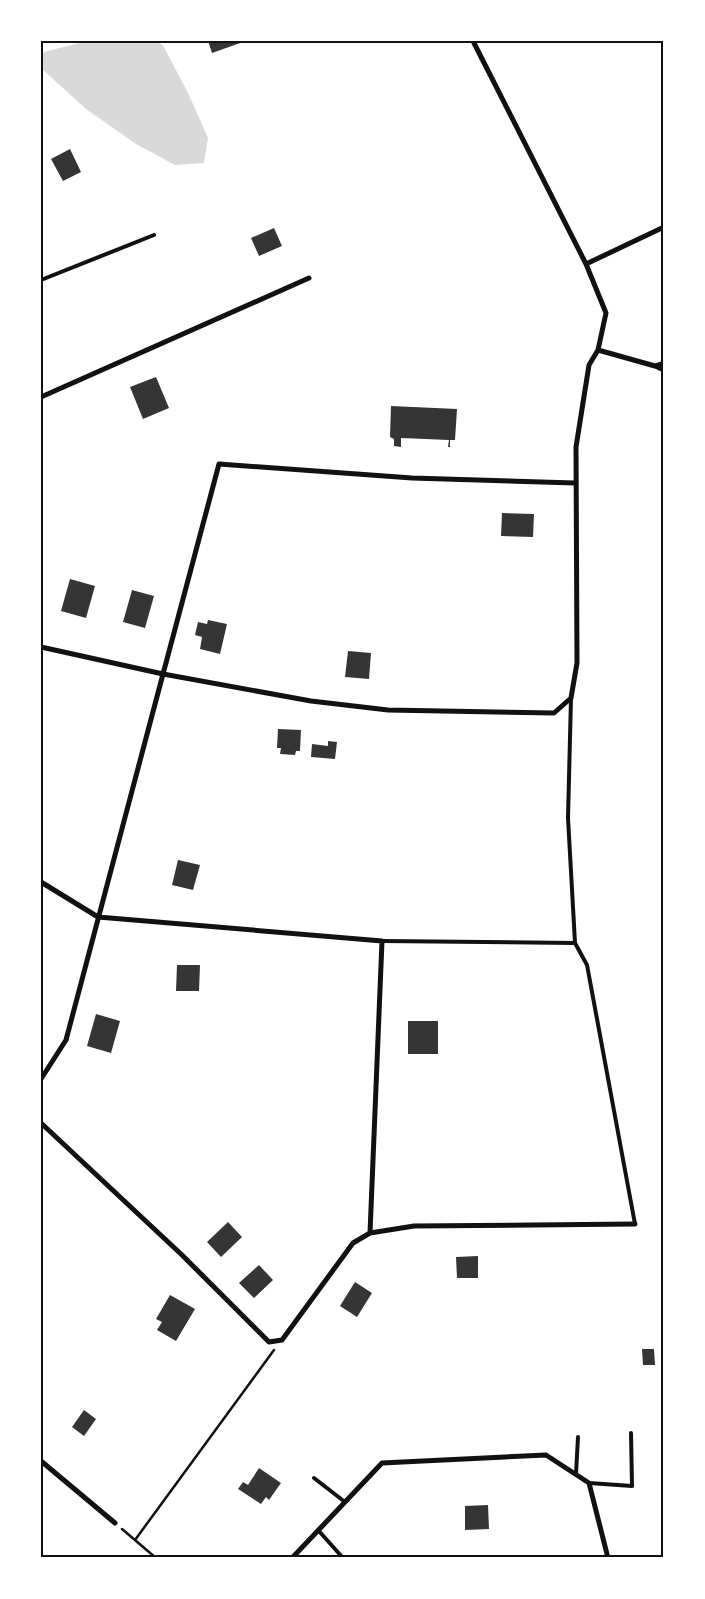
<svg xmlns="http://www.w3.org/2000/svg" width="705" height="1599" font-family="'Noto Sans',sans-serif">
	<rect width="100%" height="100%" fill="#fff"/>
	<path fill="#d9d9d9" d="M87,41h71l6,6 25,48 19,43 -4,25 -29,2 -39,-21 -50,-35 -44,-40 -1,-12 3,-5z"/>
	<path fill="#353535" d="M208,41h35v1l-31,11z
		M70,149l11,23 -18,9 -12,-22z
		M274,228l8,18 -23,10 -8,-18z
		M156,377l13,31 -26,11 -13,-32z
		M391,406l66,3 -2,31h-5v7h-2l1,-7 -48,-2v9l-7,-1v-7l-4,-2z
		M502,513l32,1 -1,23 -32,-1z
		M70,579l25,7 -9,32 -25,-7z
		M132,590l22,6 -9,32 -22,-6z
		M208,620l19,4 -7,30 -20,-5 2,-12 -7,-2 3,-13 9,2z
		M348,651l23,2 -2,26 -24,-2z
		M278,729l23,1 -1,21h-4l-1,4 -15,-1 1,-6h-4z
		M328,741l9,1 -2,17 -24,-2 1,-13 16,2z
		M178,860l22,5 -7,25 -21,-5z
		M177,965h23l-1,26h-23z
		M96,1014l24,7 -9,32 -24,-7z
		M408,1021h30v33h-30z
		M228,1222l14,15 -21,20 -14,-15z
		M478,1256v22h-21l-1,-21z
		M259,1265l14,15 -19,18 -15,-15z
		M355,1282l17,11 -15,24 -17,-11z
		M170,1295l25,14 -19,32 -19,-11 5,-8 -6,-3z
		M642,1349h12l1,16h-12z
		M84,1410l12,9 -12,17 -12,-9z
		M259,1468l22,15 -12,17 -3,-3 -5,7 -23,-15 5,-7 5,3z
		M488,1505l1,24 -24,1v-24z"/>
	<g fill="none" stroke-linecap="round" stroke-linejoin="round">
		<path stroke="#111" stroke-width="2.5" d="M122,1529l34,29
			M135,1540l139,-190"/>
		<path stroke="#111" stroke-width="4" d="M41,280l113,-45
			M382,941l193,2 -7,-125 3,-120
			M575,943l12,22 48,259
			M576,1474l2,-37
			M314,1478l31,24
			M589,1483l43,3 -1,-53
			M318,1530l25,28"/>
		<path stroke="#111" stroke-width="5" d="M473,41l113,223 20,49 -8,37 -9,15 -13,82 1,216 -6,35 -17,15 -166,-3 -77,-9 -148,-27 56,-210 193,14 163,5
			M586,264l78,-37
			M598,350l57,16 9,4
			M655,366l9,-3
			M41,397l268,-119
			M41,647l122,27 -97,366 -25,39
			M41,882l57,35 284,24 -12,292
			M41,1123l141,132 87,87 13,-2 71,-97 17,-10 44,-7 221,-2
			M41,1461l74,62
			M292,1558l90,-95 164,-8 43,28 19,75"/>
	</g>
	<rect width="705" height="1599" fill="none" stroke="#ffffff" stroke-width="85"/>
	<rect x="42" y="42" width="620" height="1514" fill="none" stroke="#111" stroke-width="2"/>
</svg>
